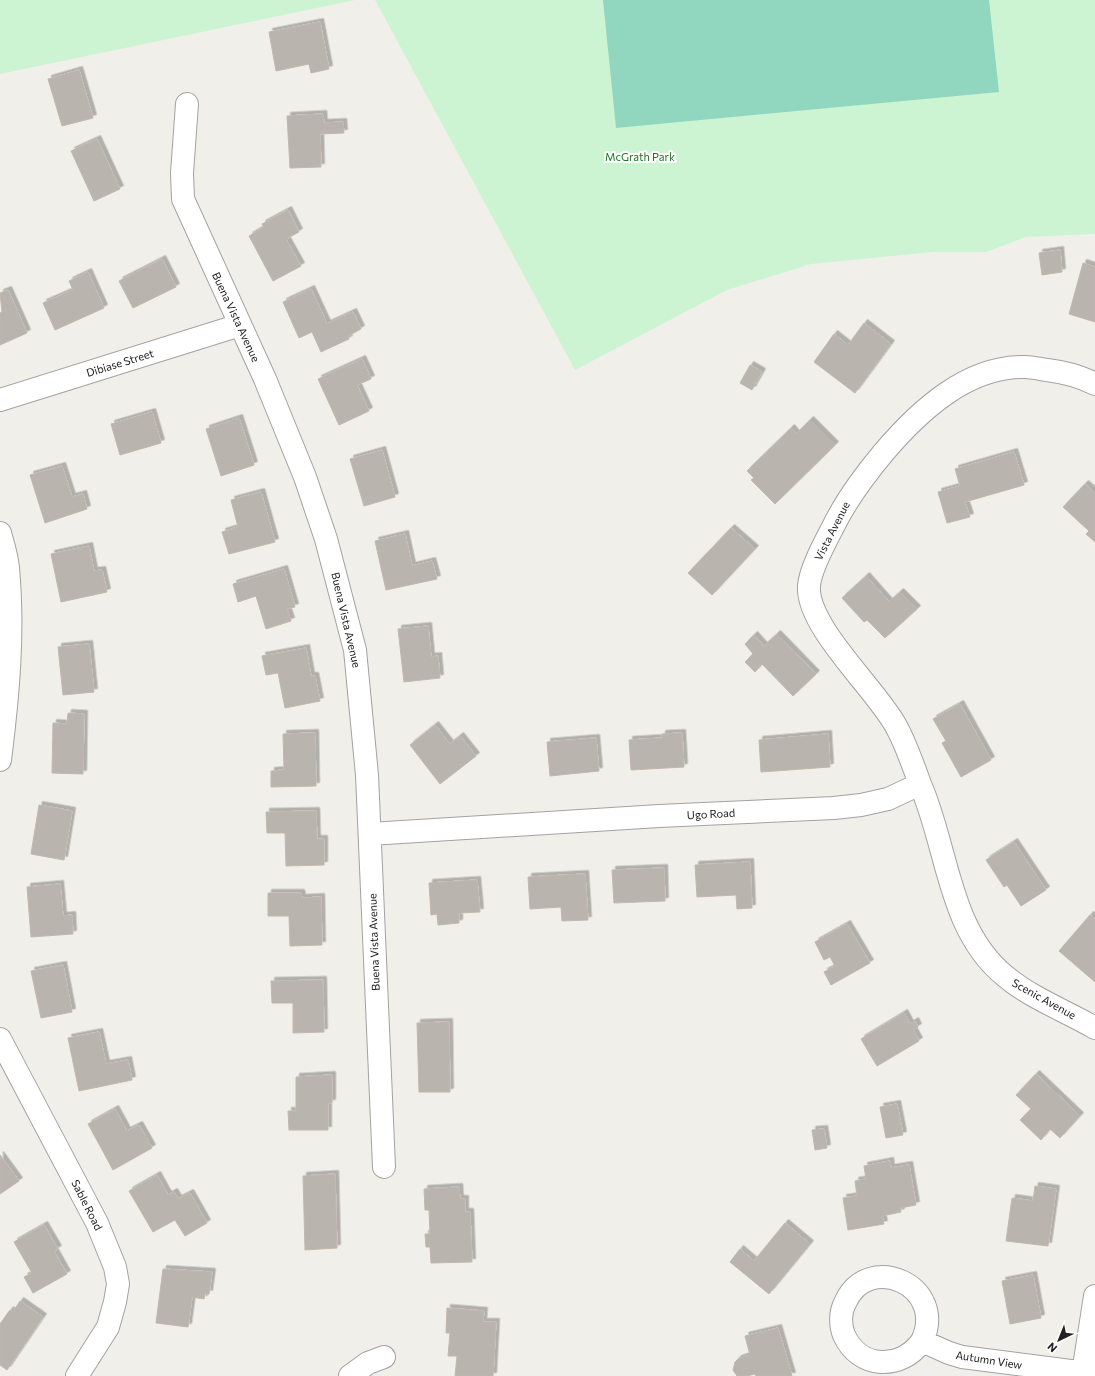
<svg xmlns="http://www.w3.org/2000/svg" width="1095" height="1376" font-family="Commissioner,sans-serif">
	<defs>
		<filter id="shadow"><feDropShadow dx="3.5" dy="-3.5" stdDeviation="0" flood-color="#0004"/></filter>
	</defs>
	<rect width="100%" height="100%" fill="#f1efe9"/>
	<path fill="#cdf4d2" d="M0,0h355l-355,74z
		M375,0h720v234l-69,3 -40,15h-53l-122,12 -84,26 -152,80z"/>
	<path fill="#91d6bf" d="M603,0h386l10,92 -383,36z"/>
	<path fill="#bab4af" stroke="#c1b7ad" filter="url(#shadow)" d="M320,22l9,47 -18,4 -2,-9 -33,7 -7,-39z
		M79,70l14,48 -31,8 -14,-47z
		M323,114l1,9 19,-1 1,11 -24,1 1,33 -31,1 -3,-52z
		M97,139l23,50 -26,12 -23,-50z
		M288,210l11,22 -13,7 15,27 -28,15 -24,-45 15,-9 -2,-3z
		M1060,250l2,22 -20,3 -3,-22z
		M162,259l14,28 -43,21 -14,-27z
		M1083,263l12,4v55l-26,-8z
		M88,272l16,36 -49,22 -12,-27 30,-13 -4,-9z
		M311,289l16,35 26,-12 8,17 -13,7 1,3 -28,13 -9,-20 -13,6 -16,-36z
		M8,290l19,43 -27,12v-32l2,-1 -2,-19z
		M864,323l27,21 -36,49 -41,-31 20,-28 14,11z
		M362,359l9,20 -14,6 12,26 -30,14 -21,-46z
		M750,365l12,7 -10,18 -12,-7z
		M152,412l9,31 -41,12 -9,-31z
		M239,418l15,47 -33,11 -15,-47z
		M810,420l25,25 -60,59 -24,-24 3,-2 -7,-7 44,-43 5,6z
		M382,450l13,47 -31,9 -14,-47z
		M1014,452l10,33 -59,17 5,15 -23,6 -9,-31 22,-6 -5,-17z
		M62,466l10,31 11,-3 4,15 -42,14 -15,-48z
		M1085,484l10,9v49l-9,-8 3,-3 -26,-24z
		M261,492l14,50 -46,12 -7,-22 16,-5 -7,-27z
		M731,528l24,21 -43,46 -24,-22z
		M405,534l7,32 20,-5 5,18 -51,11 -11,-49z
		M89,546l5,25 8,-1 5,22 -46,10 -10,-48z
		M284,569l11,38 -8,2 4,12 -25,8 -10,-33 -18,6 -5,-18z
		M866,576l23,26 11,-10 17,17 -32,29 -18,-18 -3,2 -22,-24z
		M428,626l3,31 7,-1 2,22 -36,4 -6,-53z
		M777,634l39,40 -23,22 -31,-32 -7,8 -10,-10 8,-8 -8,-10 9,-9 10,11z
		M89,644l5,48 -31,3 -5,-48z
		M306,648l5,28h4l5,25 -35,7 -7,-35 -12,2 -4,-19z
		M960,704l31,56 -30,17 -19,-34 4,-2 -13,-22z
		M68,713l16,1 -1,60 -31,-1 1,-50 14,1z
		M435,725l15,19 10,-8 16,20 -36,28 -30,-39z
		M315,733l1,53 -45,1v-16l13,-1 -1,-36z
		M682,733l2,34 -53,3 -2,-30 33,-2v-4z
		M828,734l2,33 -69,5 -2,-32z
		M596,738l3,33 -49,5 -3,-34z
		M39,805l33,6 -8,49 -33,-6z
		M316,811l1,28h7v26l-38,1 -1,-33h-18l-1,-21z
		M1014,842l32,48 -25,16 -14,-21 -3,2 -18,-27z
		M750,862l2,46 -15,1 -1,-14 -39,2 -2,-32z
		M664,868l1,33 -51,2 -2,-33z
		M585,874l3,46 -26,1 -1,-14 -31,2 -2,-32z
		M477,880l3,32 -21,1v10l-21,2 -1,-11 -6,1 -2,-32z
		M60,884l3,32 9,-1 1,19 -42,3 -4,-50z
		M268,893h33l1,5 19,-1 1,48 -32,1 -1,-30h-21z
		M1090,915l5,4v63l-36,-31z
		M847,924l23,39 -39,22 -7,-13 11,-6 -5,-9 -6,3 -9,-18z
		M63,965l9,47 -31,6 -10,-47z
		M323,980l1,52 -31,1v-30h-21l-1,-22z
		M904,1013l6,11 5,-3 3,6 -5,3 6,11 -42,25 -16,-27z
		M449,1022l1,70h-31l-2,-69z
		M99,1032l7,32 22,-4 4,20 -53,11 -11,-53z
		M1036,1074l44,42 -20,22 -10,-9 -9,11 -21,-20 11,-11 -15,-14z
		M332,1075v28h-4v27h-39l-1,-19h8v-34z
		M897,1104l6,31 -17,3 -6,-31z
		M115,1109l12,22 12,-6 13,23 -39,22 -25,-46z
		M824,1129l3,19 -12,2 -3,-20z
		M0,1155l19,26 -19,13z
		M890,1161l1,7 18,-3 7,40 -16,3 1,4 -19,4 2,8 -36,6 -5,-32 14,-2 -2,-15 11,-2 -2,-13z
		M335,1174l2,74 -32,2 -2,-74z
		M157,1175l11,20 6,-3 4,7 12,-6 17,30 -22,13 -10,-16 -22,12 -24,-41z
		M1035,1186l21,3 -8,57 -42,-5 6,-43 21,3z
		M459,1187l1,12h5v13h5l2,50 -41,1 -1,-16h-4l-1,-13h5l-1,-24h-4l-1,-21z
		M785,1223l25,21 -41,50 -39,-32 10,-13 14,12z
		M44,1225l14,24 -4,2 13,23 -34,19 -9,-16 8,-4 -18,-31z
		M163,1269l49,3 -3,22 -4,-1 -1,6 -12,-2 -4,30 -32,-4z
		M1033,1275l8,43 -31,6 -8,-43z
		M20,1301l23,16 -36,53 -7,-5v-41l10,-14 3,2z
		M447,1308l37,3 -1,11h13l-3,54h-38l2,-20h-9l2,-23h-4z
		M778,1328l14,48h-36l-1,-2 -8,2h-10l-4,-6 2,-8 3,-3 12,-4 -5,-19z"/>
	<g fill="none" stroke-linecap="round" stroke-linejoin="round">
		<defs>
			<path id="street" d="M187,104l-5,69 1,26 82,180 40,98 21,62 29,111 12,125 17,392
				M0,400l240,-75
				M0,533c3,11 7,23 8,35 6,65 0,128 -8,192
				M920,784c-7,-19 -14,-40 -24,-58 -20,-37 -90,-100 -87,-140 1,-16 16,-44 24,-59 13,-27 31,-51 51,-75 35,-41 83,-86 141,-85 7,0 15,2 22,3 16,2 33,6 48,14
				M370,834l289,-18 175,-8 27,-3 27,-6 32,-15c28,63 28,146 85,192 26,22 61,35 90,52
				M0,1039l97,184 18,44 3,17 -3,18 -7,25 -31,49
				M922,1341c-21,30 -63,28 -78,-6 -4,-10 -4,-23 1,-32 23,-53 103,-17 77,38l27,12 13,4 133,17
				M1083,1373l12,-77
				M350,1376l18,-13 16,-6"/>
		</defs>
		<use href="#street" stroke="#a2a2a2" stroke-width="24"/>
		<use href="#street" stroke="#fff" stroke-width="22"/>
	</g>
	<g text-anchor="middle" stroke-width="4" stroke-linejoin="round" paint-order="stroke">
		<g font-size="11" fill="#197626" stroke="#fff">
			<text x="640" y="161">McGrath Park</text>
		</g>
		<g font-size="11" fill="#212121" stroke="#fff">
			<text transform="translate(236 317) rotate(65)" y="4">Buena Vista Avenue</text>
			<text transform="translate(120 363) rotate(-17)" y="4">Dibiase Street</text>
			<text transform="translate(832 531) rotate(-63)" y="4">Vista Avenue</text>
			<text transform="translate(346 620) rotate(77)" y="4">Buena Vista Avenue</text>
			<text transform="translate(711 814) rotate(-3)" y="4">Ugo Road</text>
			<text transform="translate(374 942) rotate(-92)" y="4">Buena Vista Avenue</text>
			<text transform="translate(1044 999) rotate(29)" y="4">Scenic Avenue</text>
			<text transform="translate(87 1205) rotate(63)" y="4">Sable Road</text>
			<text transform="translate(989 1360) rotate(9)" y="4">Autumn View</text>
		</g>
	</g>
	<g transform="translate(1059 1340) rotate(223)" stroke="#ffffff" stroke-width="3" paint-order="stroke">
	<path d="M0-3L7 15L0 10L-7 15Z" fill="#212121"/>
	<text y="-6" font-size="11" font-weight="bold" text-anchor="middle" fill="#212121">N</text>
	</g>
</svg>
